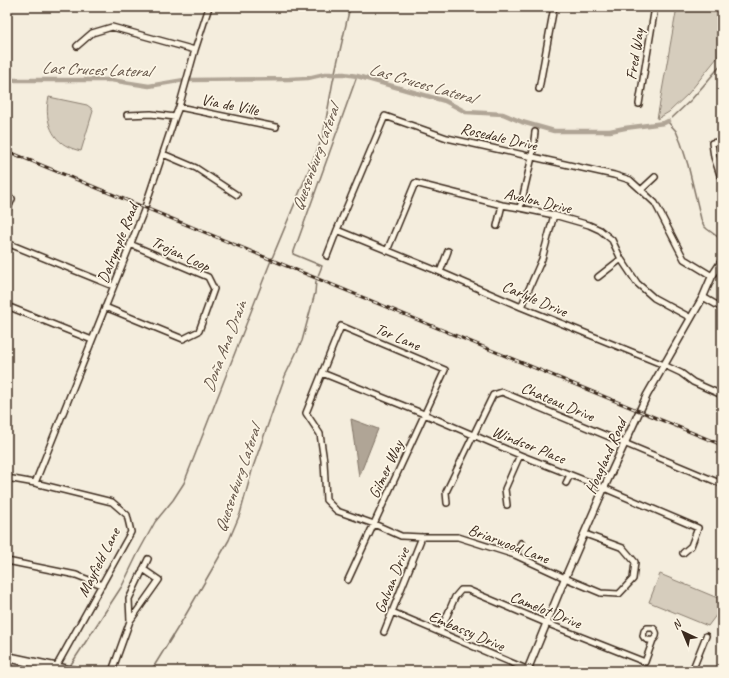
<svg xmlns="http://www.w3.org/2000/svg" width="729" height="678" font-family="Caveat,sans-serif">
	<rect width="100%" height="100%" fill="#f4eddd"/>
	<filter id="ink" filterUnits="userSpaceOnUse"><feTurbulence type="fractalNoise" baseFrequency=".025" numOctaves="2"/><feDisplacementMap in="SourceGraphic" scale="8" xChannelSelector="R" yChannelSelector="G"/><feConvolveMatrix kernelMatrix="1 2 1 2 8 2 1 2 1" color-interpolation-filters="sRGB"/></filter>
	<g filter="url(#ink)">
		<path fill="#d6cdbd" stroke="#887c6e" d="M677,7h45v43l-5,8 -29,36 -19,18 -12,7z
			M49,97l38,8 4,3 2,3 -12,40c-4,-1 -8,-2 -12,-4 -19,-8 -25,-31 -20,-50z
			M660,574l60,25 -3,15 -9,12 -59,-24z"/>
		<path fill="#b0a596" stroke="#817466" d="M351,419l27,10 -19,48z"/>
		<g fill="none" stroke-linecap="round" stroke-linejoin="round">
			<path stroke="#817466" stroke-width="1.5" d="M672,118l19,-18 31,-36
				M668,122l8,9 5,12 7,22 13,54 3,7 3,3 15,11
				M318,276l4,-10 -29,-12 64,-178
				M70,666l52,-80 16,-33 17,-31 18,-22 11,-17 86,-220 53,-127 10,-55 17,-74
				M151,671l34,-55 44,-76 11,-26 13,-47 32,-91 17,-35 13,-48 1,-12"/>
			<path stroke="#b0a596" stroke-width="4.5" d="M7,80h104l38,6 35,-6
				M189,80l100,-1 19,-1 17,-4h19l13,2 88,25 21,11 37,2 19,8 32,9h56l15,-3 39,-5 4,-2"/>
			<defs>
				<path id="minor" d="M77,46l15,-13 20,-6 83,23
					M539,89l15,-82
					M639,104l16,-97
					M179,107l97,20
					M127,115l24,-1 24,3
					M722,141l-10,2 2,14 6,18 2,1
					M163,154l33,14 41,27
					M641,190l14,-13
					M520,208l12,-51 3,-25
					M7,211l5,-12
					M497,226l5,-21
					M337,230l103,42 81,35 143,58 17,8 12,9 29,13
					M7,243l106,43
					M387,251l28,-68 87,22 18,3 34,7 35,10 11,5 12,10 9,19 16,24 17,15 37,20
					M327,256l10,-26 48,-114 62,22 167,37 16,5 11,10 14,13 29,56 28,17
					M440,272l8,-21
					M598,277l23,-18
					M703,297l19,11
					M7,306l85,34
					M105,307l78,32 16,-8 15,-42 -6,-12 -78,-33
					M521,307l21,-48 12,-44
					M322,373l102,41 96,41 84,33 94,40 -7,18 -8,7
					M7,478l28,5 77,19 15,13 4,17 -75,135
					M35,483l108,-270 32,-96 4,-10 16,-57 14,-43
					M566,483l4,-8
					M447,503l-1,-11 27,-56 20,-41 9,-3 220,92
					M507,505l-2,-16 15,-34
					M515,555l6,-12
					M7,561l69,14 26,10
					M348,580l97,-210 -104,-44 -35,87 14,21 4,27 2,39 11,11 37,13 27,12 21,1h36l57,18 50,23 36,15 18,1 14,-15 2,-17 -12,-14 -38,-14
					M392,612l139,59
					M130,621l29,-41 -16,-11
					M384,632l38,-95
					M440,632l15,-35 6,-7h7l78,33 99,39 8,-22c4,-3 5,-8 0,-12h-6l-3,3 -1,5c2,4 5,5 10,4
					M112,671l18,-50 -1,-22 19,-40
					M692,671l14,-35"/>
				<path id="tertiary" d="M527,671l38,-93 39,-90 43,-93 56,-98 9,-21 10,-15"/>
				<path id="primary" d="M7,657l66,14"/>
			</defs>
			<use href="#minor" stroke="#3b2a1e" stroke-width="8"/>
			<use href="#tertiary" stroke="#3b2a1e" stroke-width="9"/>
			<use href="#primary" stroke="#3b2a1e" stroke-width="11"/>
			<use href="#minor" stroke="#fcf5e5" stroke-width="5"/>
			<use href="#tertiary" stroke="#fcf5e5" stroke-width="6"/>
			<use href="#primary" stroke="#fcf5e5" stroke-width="8"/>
			<defs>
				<path id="rail" d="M7,151l715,294"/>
			</defs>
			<use href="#rail" stroke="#3b2a1e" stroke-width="3"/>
			<use href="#rail" stroke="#fcf5e5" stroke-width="1.5" stroke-dasharray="4.5" stroke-linecap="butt"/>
		</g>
	</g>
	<g text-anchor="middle" stroke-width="3.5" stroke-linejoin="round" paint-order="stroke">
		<g font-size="16" fill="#3b2a1e" stroke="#fcf5e5">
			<text transform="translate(634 54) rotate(-81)" y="6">Fred Way</text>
			<text transform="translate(230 104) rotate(11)" y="6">Via de Ville</text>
			<text transform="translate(499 136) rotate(13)" y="6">Rosedale Drive</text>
			<text transform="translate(538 200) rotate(13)" y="6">Avalon Drive</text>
			<text transform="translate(117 243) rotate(-68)" y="6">Dalrymple Road</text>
			<text transform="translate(181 253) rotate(25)" y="6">Trojan Loop</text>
			<text transform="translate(535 298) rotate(23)" y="6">Carlyle Drive</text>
			<text transform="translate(398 336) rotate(23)" y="6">Tor Lane</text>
			<text transform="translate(558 401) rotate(23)" y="6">Chateau Drive</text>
			<text transform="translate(529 444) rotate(22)" y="6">Windsor Place</text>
			<text transform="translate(605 456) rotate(-66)" y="6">Hoagland Road</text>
			<text transform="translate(385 469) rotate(-65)" y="6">Gilmer Way</text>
			<text transform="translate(509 543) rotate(21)" y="6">Briarwood Lane</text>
			<text transform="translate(98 562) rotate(-63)" y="6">Mayfield Lane</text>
			<text transform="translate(391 580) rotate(-68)" y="6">Galvan Drive</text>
			<text transform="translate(546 609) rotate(22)" y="6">Camelot Drive</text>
			<text transform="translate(467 630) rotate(23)" y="6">Embassy Drive</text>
		</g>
		<g font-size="17" font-style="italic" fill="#645548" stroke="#fcf5e5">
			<text transform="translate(96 69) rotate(2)" y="6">Las Cruces Lateral</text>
			<text transform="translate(422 83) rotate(16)" y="6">Las Cruces Lateral</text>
			<text transform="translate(315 158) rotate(-70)" y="6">Quesenburg Lateral</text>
			<text transform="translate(224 346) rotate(-69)" y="6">Doña Ana Drain</text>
			<text transform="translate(237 479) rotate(-71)" y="6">Quesenburg Lateral</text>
		</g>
	</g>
	<rect width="729" height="678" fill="none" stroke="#fcf5e5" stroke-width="24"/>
	<rect x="12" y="12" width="705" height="654" fill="none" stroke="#3b2a1e" stroke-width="1.5" filter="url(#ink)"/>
	<g transform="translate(683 632) rotate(316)" stroke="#fcf5e5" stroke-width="3" paint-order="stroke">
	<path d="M0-3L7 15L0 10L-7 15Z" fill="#3b2a1e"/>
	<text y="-6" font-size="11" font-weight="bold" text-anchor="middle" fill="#3b2a1e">N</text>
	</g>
</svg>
